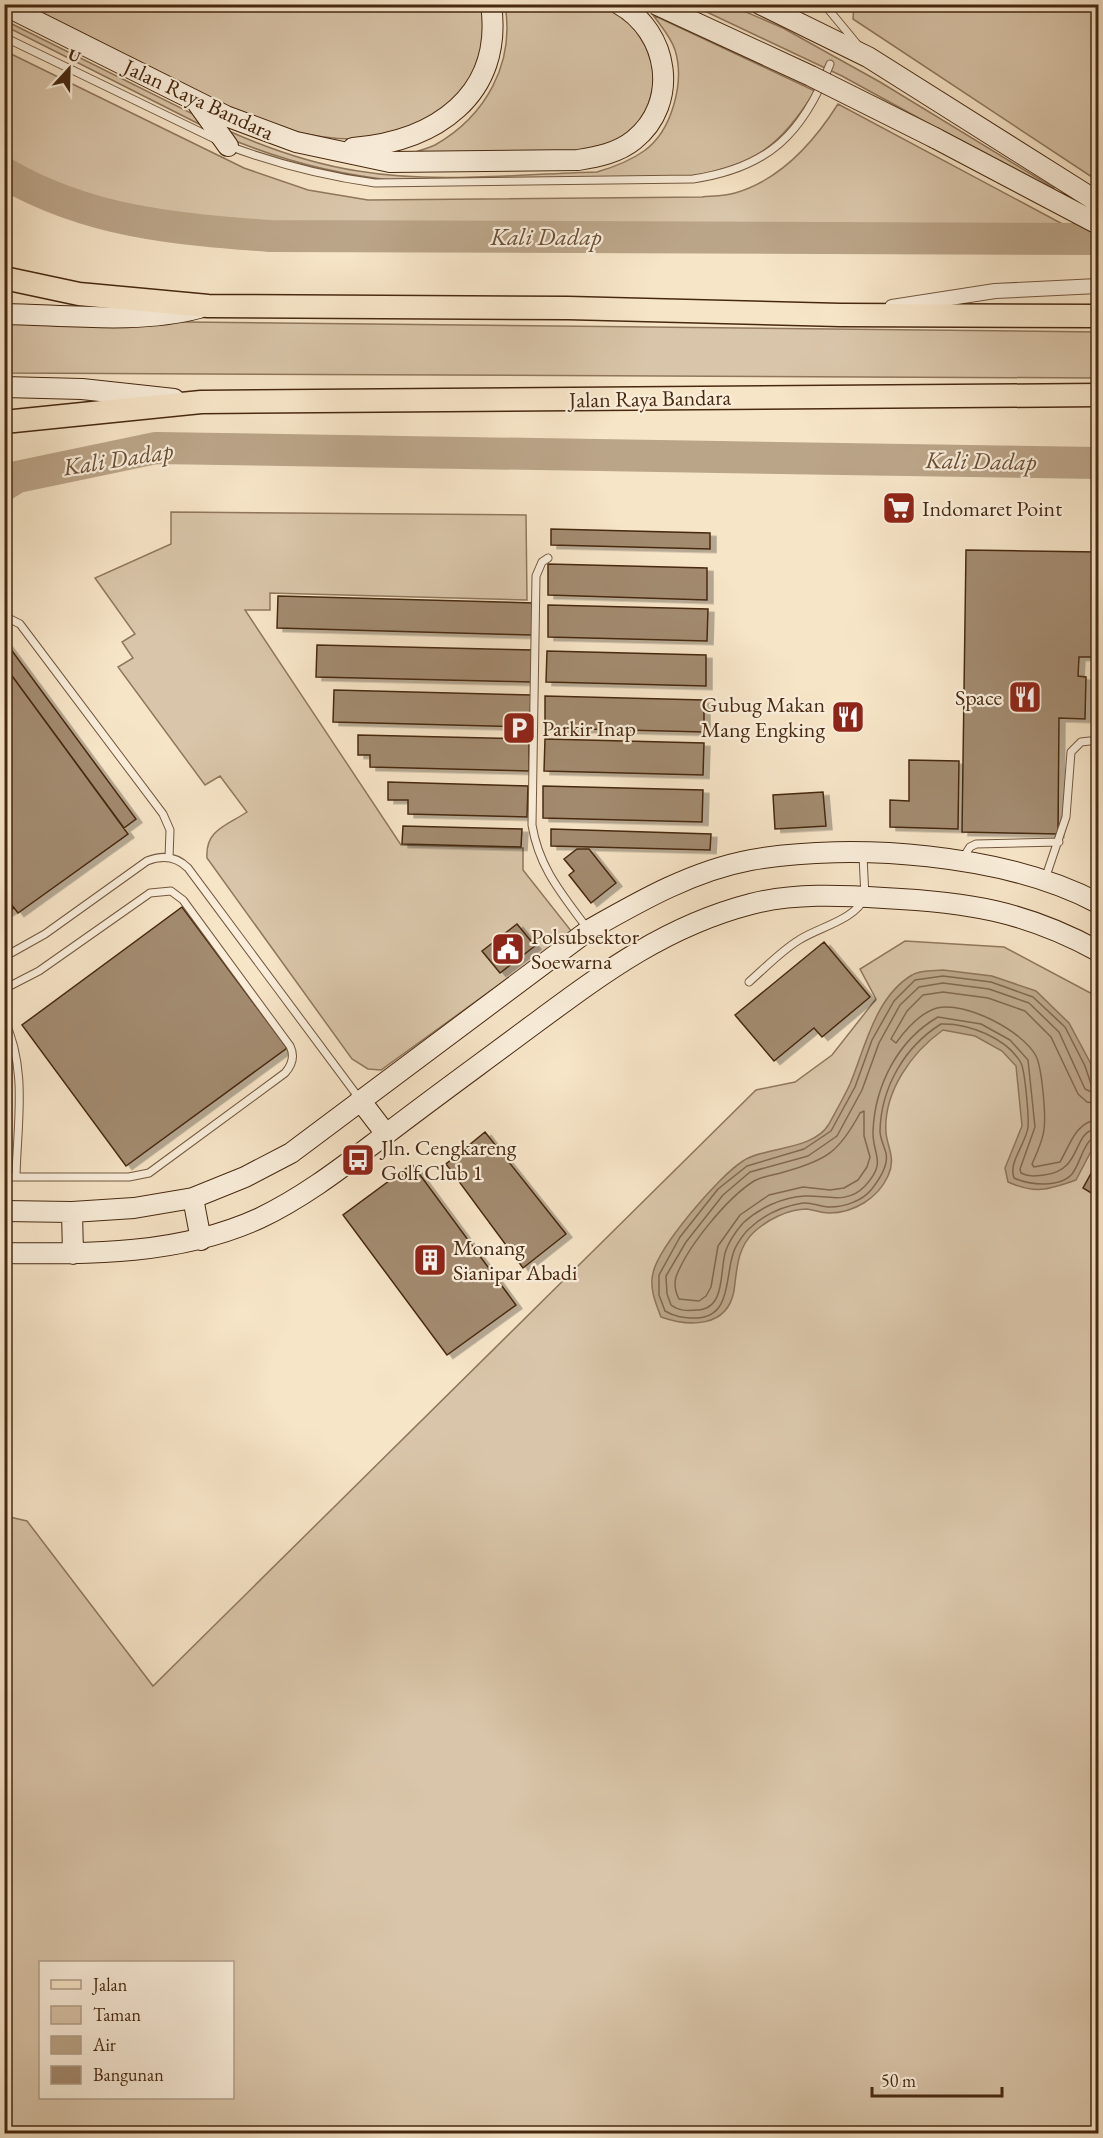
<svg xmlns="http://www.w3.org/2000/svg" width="1103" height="2138" font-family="'EB Garamond',serif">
	<defs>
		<filter id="shadow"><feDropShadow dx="6" dy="3.5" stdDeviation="0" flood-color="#0004"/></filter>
	</defs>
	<rect width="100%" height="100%" fill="#f7e5c8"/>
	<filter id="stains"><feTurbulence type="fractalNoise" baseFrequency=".00333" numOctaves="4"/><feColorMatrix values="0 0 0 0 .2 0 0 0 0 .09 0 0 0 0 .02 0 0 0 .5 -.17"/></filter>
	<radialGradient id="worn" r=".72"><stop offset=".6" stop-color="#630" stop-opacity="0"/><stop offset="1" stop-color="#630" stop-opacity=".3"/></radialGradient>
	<path fill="#d9c5a9" stroke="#90775c" stroke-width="1.5" fill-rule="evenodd" d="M17,5h463c11,30 -2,75 -27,95 -13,12 -30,28 -48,33 -92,22 -166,-20 -245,-59 -48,-23 -96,-46 -143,-69z
		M505,5c19,0 86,-5 100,0 55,20 66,96 19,130 -14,10 -31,13 -47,17l-178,5c12,-4 25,-7 36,-12 51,-29 80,-82 70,-140z
		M692,5h38l53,23 97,54 174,106 -2,3 -210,-115z
		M854,5h244v176l-245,-162z
		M653,15l162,76c-34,55 -59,73 -123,85l-293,5c-61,-6 -117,-20 -173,-44l5,-5c41,18 82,32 127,39 78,13 160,3 239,1 17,-5 33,-11 47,-21 28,-20 41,-69 31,-101 -4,-13 -14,-24 -22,-35z
		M4,20l191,95 8,11 -198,-100z
		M5,51l239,117 64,22 60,10 334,-3c11,-1 23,-1 33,-4 45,-13 79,-51 103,-89l245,131 -814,-3c-97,-7 -178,-15 -264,-66z
		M4,320l1094,12v46l-1093,-5z
		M171,512l355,3 1,85 -257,-7v17h-25l156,235 122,3v22l49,62 -191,138 -13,-1 -16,-10 -145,-201c-2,-28 19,-32 40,-46l-27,-36 -15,9 -87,-118 15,-9 -11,-16 13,-8 -40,-56 76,-34z
		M905,941l99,6 94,50v1136h-1093v-617l22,5 126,165 603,-596 39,-8 37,-27 44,-56 -16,-30zM40,1962h192v136h-192z"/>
	<path fill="#bba589" stroke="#8d7359" stroke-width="1.5" d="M943,970l49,6 44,15 33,32 22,41 7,26v48l-22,42c-28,10 -41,14 -68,2l-3,-14 17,-42 -6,-60 -14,-15 -27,-15 -32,-6c-31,22 -60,62 -57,103 2,16 10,26 2,43 -10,22 -34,37 -59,37 -7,0 -15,-3 -22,-4 -19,0 -40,11 -53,23 -17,16 -17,37 -20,59 -7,37 -45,36 -73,26 -5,-13 -12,-29 -8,-44 6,-27 66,-97 90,-112 23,-15 70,-10 86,-37 7,-13 15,-27 21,-40 15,-36 25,-87 62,-109 7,-5 22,-4 31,-5z"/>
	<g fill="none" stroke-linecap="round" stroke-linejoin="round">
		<path stroke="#81674c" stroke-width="1.5" d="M1098,1087l-7,-3 -6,-18 -20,-39 -32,-30 -42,-15 -48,-6 -28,4 -21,21 -22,39 -17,47 -24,44 -27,18 -57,17 -29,23 -38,48 -21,38v20l6,16c10,6 19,7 31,7 35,-1 29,-39 37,-64 2,-8 11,-21 17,-26 15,-14 33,-22 53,-25 9,-1 18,4 27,4 14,0 32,-6 41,-17 8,-10 18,-24 15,-37 -2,-7 -6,-15 -6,-22 1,-43 24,-84 61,-107 27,-1 66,14 80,39 4,8 8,54 7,64 -2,17 -20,35 -14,51 15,7 46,10 58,-4 9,-11 12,-36 26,-38
			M1098,1095l-13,-6 -26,-57 -30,-29 -40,-14 -46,-6 -24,4 -19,18 -21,38 -17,47 -25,46 -29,20 -58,16 -27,23 -37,47 -20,34 1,18 4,11c8,6 16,6 26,5 30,-1 22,-41 29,-60 3,-8 11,-20 17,-27 16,-15 40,-26 62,-27 21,-1 42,9 60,-10 23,-25 7,-31 8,-55 2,-46 25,-91 65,-114l43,7 29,16 18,20 7,67 -15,42 1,4c8,4 14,3 23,2 40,-4 27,-45 54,-46
			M1098,1104l-11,-2 -9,-8 -27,-57 -26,-26 -37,-13 -45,-6 -20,3 -16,16 -16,28 5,4c10,-14 24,-30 41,-35 28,-7 86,23 99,48 6,12 10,59 8,73 -1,11 -7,24 -12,35l2,3 26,-5c10,-17 16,-41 38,-42
			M864,1111v25l6,21 -3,10 -9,13 -14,8 -14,2 -27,-3 -34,8 -29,20 -22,31 -7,41 -5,9 -7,5 -20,-2c-3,-6 -5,-15 -3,-22 11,-30 51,-79 78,-96 8,-5 21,-6 30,-9 43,-12 55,-20 76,-59z"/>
		<path stroke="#bba589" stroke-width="32" d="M4,173c84,49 171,56 266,63l828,3
			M4,485l13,-8 139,-29 942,15"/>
	</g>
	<path fill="#a38b70" stroke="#472910" stroke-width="1.5" filter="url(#shadow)" d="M551,529l159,4v16l-159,-4z
		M966,550l132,2v105h-19l-1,19 8,1 -1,42 -26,-1 -1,116 -96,-2z
		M548,564l159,4v32l-159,-5z
		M278,596l255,7 -1,32 -255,-7z
		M548,605l160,4 -1,32 -159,-4z
		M4,640l132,179 -12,9 -120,-163z
		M317,645l215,5 -1,32 -215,-5z
		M547,651l159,4v31l-160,-4z
		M4,665l124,169 -110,79 -14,-18z
		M334,690l197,5 -1,32 -197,-5z
		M545,696l159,4v32l-159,-4z
		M358,735l171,4v32l-159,-4v-12h-12z
		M545,739l159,4 -1,32 -159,-4z
		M909,760l50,1 -1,68 -68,-2v-27l19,1z
		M388,782l140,4 -1,31 -119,-3v-14h-20z
		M543,786l160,4 -1,32 -159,-4z
		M823,792l3,34 -51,3 -2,-34z
		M403,826l119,3 -1,18 -119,-3z
		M551,829l160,5 -1,16 -159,-4z
		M577,849h12l27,34 -25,20 -22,-28 5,-4 -10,-12z
		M4,895l10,13 -10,6z
		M182,907l105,141 -161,118 -104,-141z
		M517,924l18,22 -35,27 -18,-22z
		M824,942l46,55 -48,40 -8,-9 -40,33 -39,-46z
		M4,1047h2v105h-2z
		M485,1132l81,102 -43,34 -77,-104z
		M1098,1161v36l-15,-9z
		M412,1164l104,141 -69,50 -104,-140z"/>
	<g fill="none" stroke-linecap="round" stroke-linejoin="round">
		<defs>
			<path id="lane" d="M824,4l33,40
				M4,37l213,103
				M229,146c48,18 95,30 146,37l318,-4c75,-11 110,-45 137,-115
				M548,558l-6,4 -6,14 -4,249c7,43 30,69 55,103
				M4,616l16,8 143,190 7,16 -1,28
				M963,858l7,-11 6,-3 83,-2
				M1045,879l21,-62 5,-65 10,-10 17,-2
				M4,957l41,-23 102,-73c15,-6 29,-5 41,7l171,230
				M749,982c16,-14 32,-31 50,-42 20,-13 56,-20 66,-43l-2,-41
				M4,989l35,-18 111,-78 21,-2 12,9 107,146c5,10 2,19 -5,27l-136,100 -20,4h-125
				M4,1020c24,48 13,105 12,157"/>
			<path id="street" d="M892,307l103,-16 103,-5"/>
			<path id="secondary" d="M760,4l108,53 230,145
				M4,5l222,111 70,26 94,20 188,-2c19,-3 40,-7 56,-20 46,-37 35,-108 -15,-136
				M198,104l30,42
				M935,138l163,86
				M353,148c82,-7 151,-52 138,-144
				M4,314c62,1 136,10 195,-6
				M4,387l78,2 92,10
				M360,1100l26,34
				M193,1198l8,42
				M4,1211l68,1 62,-4 59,-10 52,-21 46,-24 298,-223c51,-29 103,-59 162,-70 102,-18 255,-6 347,43
				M72,1212l1,42
				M4,1253c87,1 175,2 256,-35 46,-22 85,-53 125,-83 47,-36 94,-70 141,-105 72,-53 136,-103 225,-126 42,-11 90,-9 133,-6 83,4 141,13 214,53"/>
			<path id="primary" d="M4,278l75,16 129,12 360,2 272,7 258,1
				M4,422l197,-20 897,-7"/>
		</defs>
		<use href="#lane" stroke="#73583e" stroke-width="9"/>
		<use href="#street" stroke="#73583e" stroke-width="16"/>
		<use href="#secondary" stroke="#472910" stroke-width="22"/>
		<use href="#primary" stroke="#472910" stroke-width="25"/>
		<use href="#lane" stroke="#faeedb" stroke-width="7"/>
		<use href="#street" stroke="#faeedb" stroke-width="14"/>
		<use href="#secondary" stroke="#faeedb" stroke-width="20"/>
		<use href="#primary" stroke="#f7e5c8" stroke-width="22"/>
		<defs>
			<path id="secondary-bridge" d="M655,4l156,72 124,62"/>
		</defs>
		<use href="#secondary-bridge" stroke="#472910" stroke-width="22" stroke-linecap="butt"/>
		<use href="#secondary-bridge" stroke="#faeedb" stroke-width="20"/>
	</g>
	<defs>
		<symbol id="supermarket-square" viewBox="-11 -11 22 22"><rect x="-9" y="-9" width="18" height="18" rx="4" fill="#8f2418" stroke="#faeedb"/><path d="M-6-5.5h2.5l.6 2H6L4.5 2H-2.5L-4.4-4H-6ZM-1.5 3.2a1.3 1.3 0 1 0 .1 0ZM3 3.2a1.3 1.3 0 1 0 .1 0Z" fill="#fff"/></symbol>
		<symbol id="restaurant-square" viewBox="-11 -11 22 22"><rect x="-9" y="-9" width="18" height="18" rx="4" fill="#8f2418" stroke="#faeedb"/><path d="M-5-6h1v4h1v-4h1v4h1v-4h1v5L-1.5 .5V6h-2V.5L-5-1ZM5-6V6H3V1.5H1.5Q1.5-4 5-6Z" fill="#fff"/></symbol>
		<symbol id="parking-square" viewBox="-11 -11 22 22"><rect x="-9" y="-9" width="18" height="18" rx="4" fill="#8f2418" stroke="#faeedb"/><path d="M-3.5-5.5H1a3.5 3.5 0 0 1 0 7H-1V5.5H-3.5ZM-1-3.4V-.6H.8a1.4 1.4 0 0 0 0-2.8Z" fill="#fff"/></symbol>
		<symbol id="civic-square" viewBox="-11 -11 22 22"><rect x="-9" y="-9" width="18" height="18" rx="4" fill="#8f2418" stroke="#faeedb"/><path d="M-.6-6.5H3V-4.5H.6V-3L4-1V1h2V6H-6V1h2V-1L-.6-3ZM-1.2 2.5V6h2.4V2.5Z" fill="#fff"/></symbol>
		<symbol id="bus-square" viewBox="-11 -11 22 22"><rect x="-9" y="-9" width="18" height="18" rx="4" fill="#8f2418" stroke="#faeedb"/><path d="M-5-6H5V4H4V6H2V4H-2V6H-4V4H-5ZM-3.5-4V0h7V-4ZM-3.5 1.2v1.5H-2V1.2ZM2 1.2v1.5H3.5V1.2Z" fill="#fff"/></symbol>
		<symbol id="building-square" viewBox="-11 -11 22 22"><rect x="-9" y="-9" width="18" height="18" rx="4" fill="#8f2418" stroke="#faeedb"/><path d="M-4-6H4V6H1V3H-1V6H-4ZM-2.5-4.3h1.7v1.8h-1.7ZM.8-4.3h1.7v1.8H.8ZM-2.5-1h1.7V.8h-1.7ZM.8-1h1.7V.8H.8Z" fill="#fff"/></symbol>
	</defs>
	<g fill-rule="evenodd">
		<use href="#supermarket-square" x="880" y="489" width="38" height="38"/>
		<use href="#restaurant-square" x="1006" y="678" width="38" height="38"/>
		<use href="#restaurant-square" x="829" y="698" width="38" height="38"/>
		<use href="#parking-square" x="500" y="709" width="38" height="38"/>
		<use href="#civic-square" x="489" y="930" width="38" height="38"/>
		<use href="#bus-square" x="339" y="1141" width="38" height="38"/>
		<use href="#building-square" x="411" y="1241" width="38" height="38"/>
	</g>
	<g text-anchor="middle" stroke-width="4.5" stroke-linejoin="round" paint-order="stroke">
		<g font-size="22" fill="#472910" stroke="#faeedb">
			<text transform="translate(199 99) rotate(25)" y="8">Jalan Raya Bandara</text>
			<text transform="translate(650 398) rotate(-1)" y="8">Jalan Raya Bandara</text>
		</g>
		<g font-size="22" fill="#472910" stroke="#faeedb" text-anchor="start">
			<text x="922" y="516">Indomaret Point</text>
			<text x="1002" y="705" text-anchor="end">Space</text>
			<text x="825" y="712" text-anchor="end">Gubug Makan<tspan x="825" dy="25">Mang Engking</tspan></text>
			<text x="542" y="736">Parkir Inap</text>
			<text x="531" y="944">Polsubsektor<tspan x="531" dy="25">Soewarna</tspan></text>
			<text x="381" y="1155">Jln. Cengkareng<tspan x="381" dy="25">Golf Club 1</tspan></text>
			<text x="453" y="1255">Monang<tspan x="453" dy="25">Sianipar Abadi</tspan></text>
		</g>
		<g font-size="24" font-style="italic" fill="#6a4e34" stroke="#faeedb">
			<text x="546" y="245">Kali Dadap</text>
			<text transform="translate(118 459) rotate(-9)" y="8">Kali Dadap</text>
			<text transform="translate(981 461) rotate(1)" y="8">Kali Dadap</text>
		</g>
	</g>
	<rect width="1103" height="2138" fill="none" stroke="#f7e5c8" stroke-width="24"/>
	<rect x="6" y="6" width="1091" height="2126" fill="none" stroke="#472910" stroke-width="3"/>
	<rect x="12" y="12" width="1079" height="2114" fill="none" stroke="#472910" stroke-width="1.5"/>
	<rect x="39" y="1961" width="195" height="138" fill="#faeedb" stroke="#b29f8a" stroke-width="1.5"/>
	<rect x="51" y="1980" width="30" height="9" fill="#f7e5c8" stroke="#b29f8a" stroke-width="1.5"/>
	<text x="93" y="1991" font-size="18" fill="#472910">Jalan</text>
	<rect x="51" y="2006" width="30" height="18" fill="#d9c5a9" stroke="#b29f8a" stroke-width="1.5"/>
	<text x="93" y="2021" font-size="18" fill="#472910">Taman</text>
	<rect x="51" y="2036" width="30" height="18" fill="#bba589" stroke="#b29f8a" stroke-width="1.5"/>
	<text x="93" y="2051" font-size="18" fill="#472910">Air</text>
	<rect x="51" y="2066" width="30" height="18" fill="#a38b70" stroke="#b29f8a" stroke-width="1.5"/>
	<text x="93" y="2081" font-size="18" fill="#472910">Bangunan</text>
	<g transform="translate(69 69) rotate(22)" stroke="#faeedb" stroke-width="4.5" paint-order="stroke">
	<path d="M0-4.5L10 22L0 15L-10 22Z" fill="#472910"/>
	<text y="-9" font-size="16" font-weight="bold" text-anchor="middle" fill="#472910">U</text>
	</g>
	<path d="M872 2087v9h130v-9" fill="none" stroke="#472910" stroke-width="3"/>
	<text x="881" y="2087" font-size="18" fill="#472910" stroke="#faeedb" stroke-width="4.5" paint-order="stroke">50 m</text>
	<rect width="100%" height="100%" filter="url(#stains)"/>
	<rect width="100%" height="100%" fill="url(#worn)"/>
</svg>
